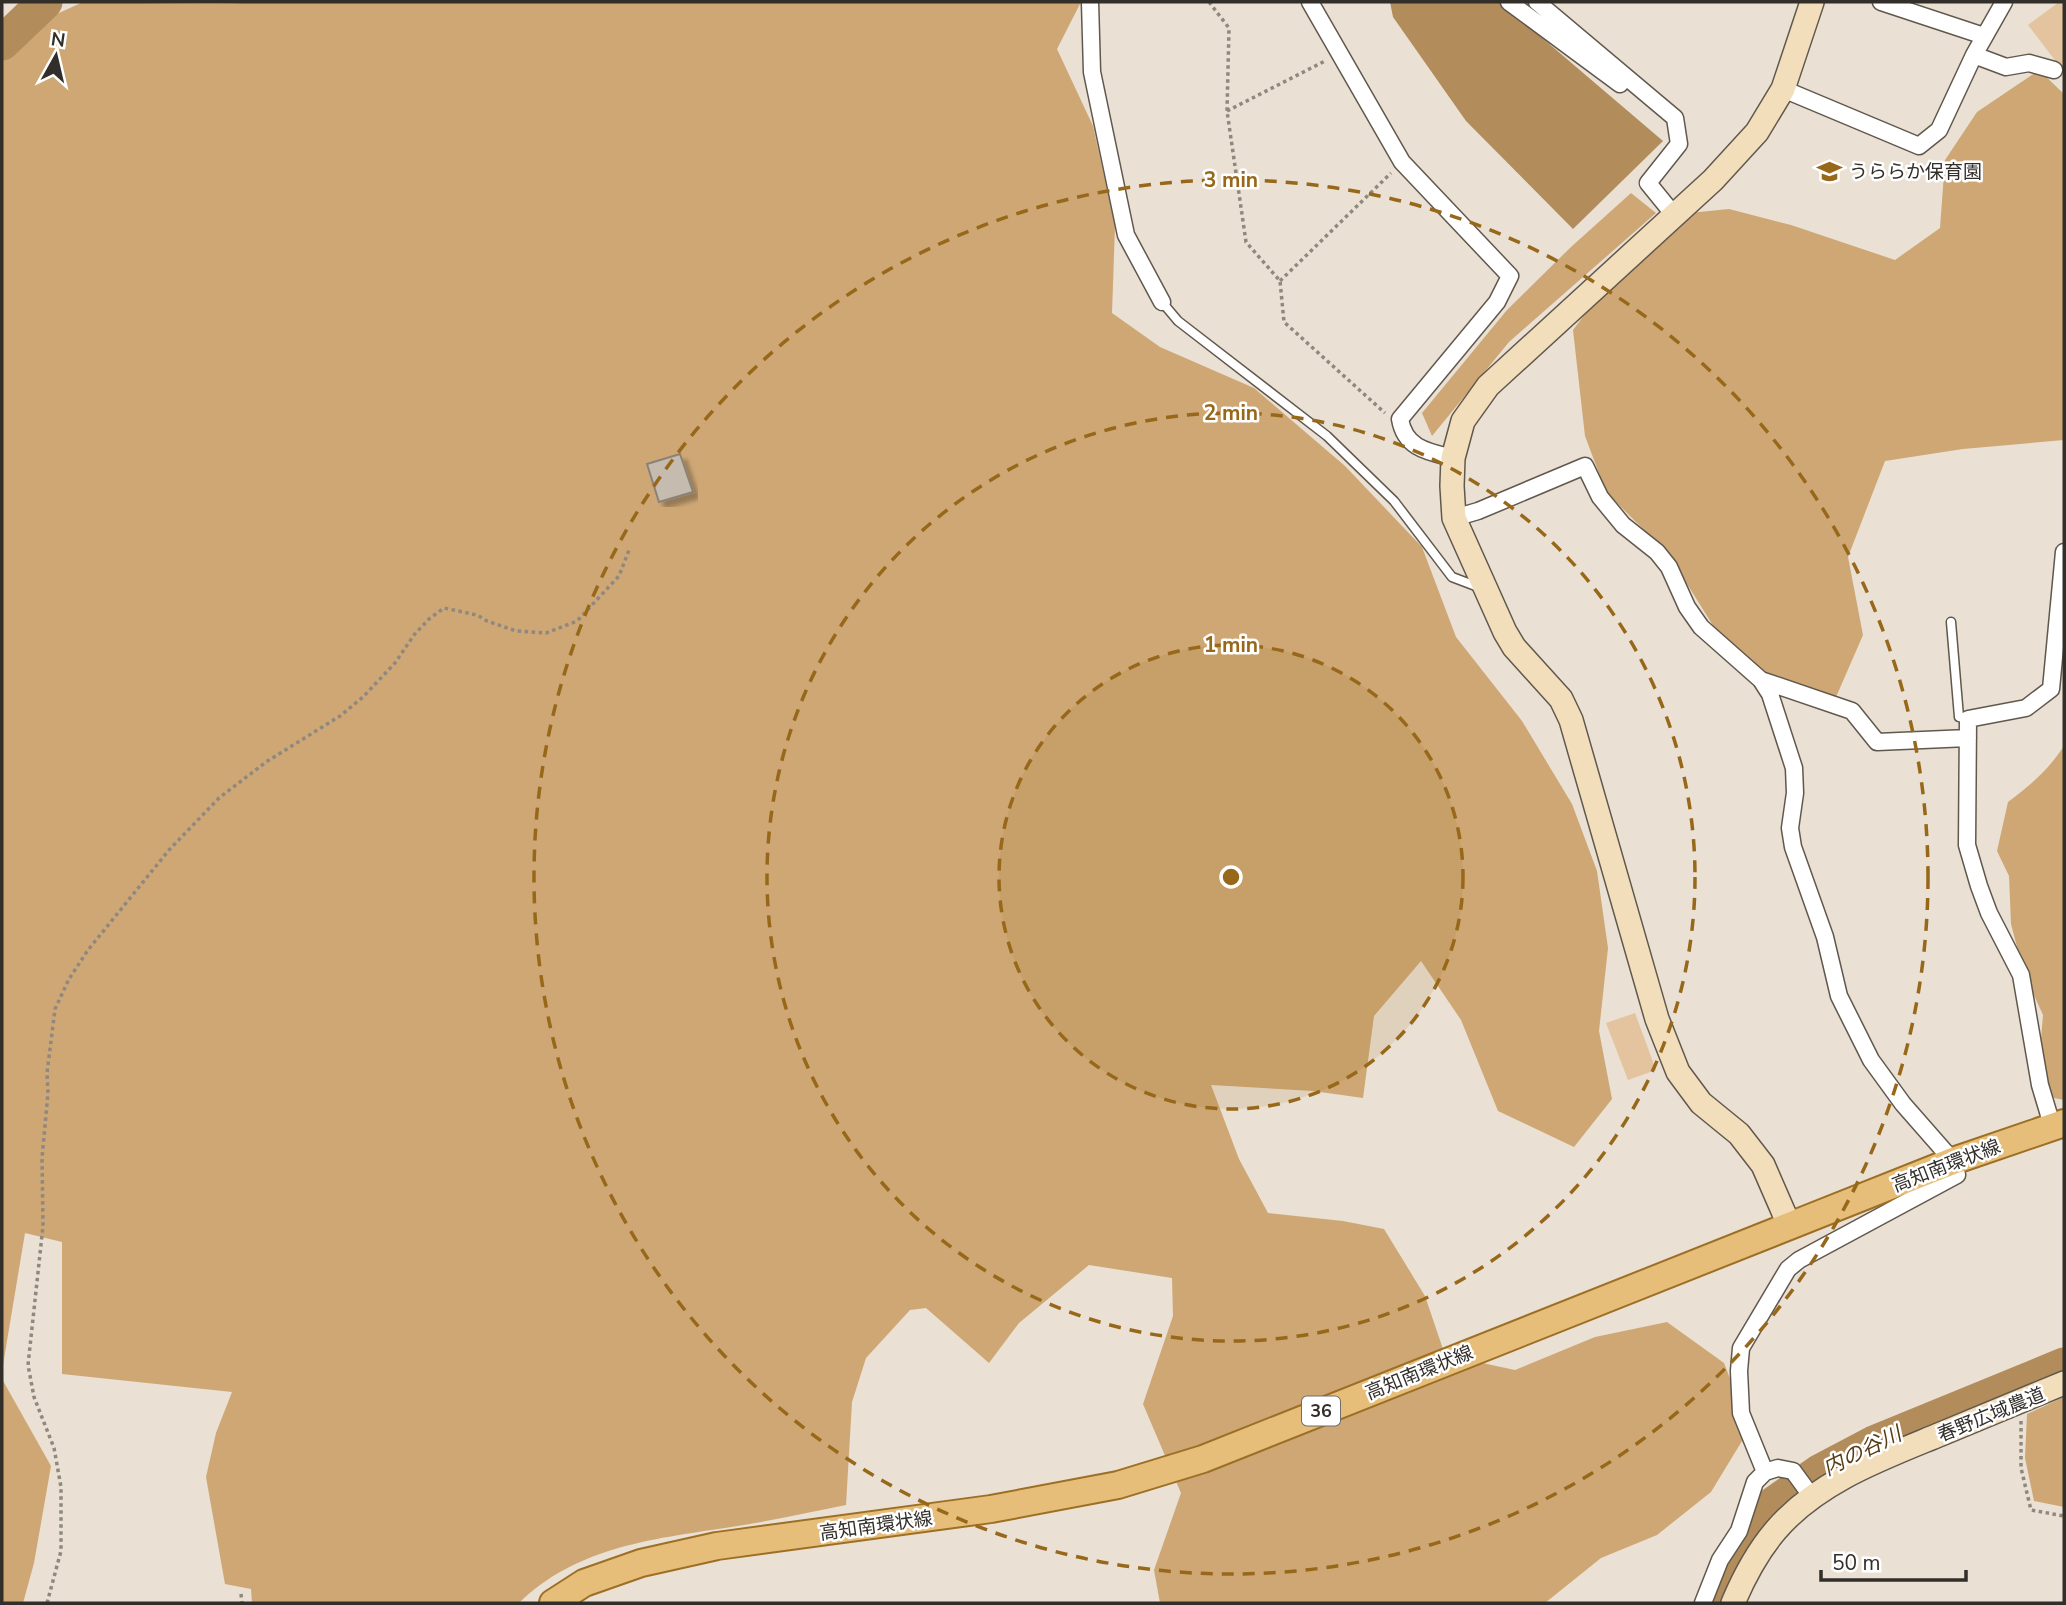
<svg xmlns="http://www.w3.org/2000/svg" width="2066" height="1605" font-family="'Nunito Sans','Noto Sans JP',sans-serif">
	<defs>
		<filter id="shadow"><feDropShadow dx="6" dy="6" stdDeviation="2" flood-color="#0004"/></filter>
	</defs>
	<rect width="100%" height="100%" fill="#eae0d3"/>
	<path fill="#e3c49e" d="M2059,2h5v70l-36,-47z
		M1635,1013l21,57 -28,10 -22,-57z"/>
	<path fill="#cea775" d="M83,2c61,0 121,4 182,0h816l-24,47 36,77 22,100 -3,87 48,34 94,41 91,78 77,81 34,90 66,84 50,83 25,67 11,77 -9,83 13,68 -38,48 -76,-36 -37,-91 -40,-59 -47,55 -11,82 -50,-7 -102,-6 28,74 29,54 75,8 41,8 41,67 20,59 70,15 80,-33 72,-15 57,41 15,39 6,34 -34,56 -54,43 -56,23 -56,45h-385l-6,-33 27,-77 -38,-89 30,-88 -1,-38 -83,-13 -70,58 -30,40 -63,-55 -16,2 -44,48 -14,44 -6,103c-40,8 -80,17 -121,23 -74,11 -150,20 -206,75h-267l-1,-14 -26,-5 -19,-107 10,-44 16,-41 -170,-18v-132l-37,-9 -23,138v-1332z
		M2039,70l25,24v346l-101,9 -78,12 -37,96 15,78 -30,69 -51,-17 -60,-47 -53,-85 -63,-63 -21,-56 -12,-106 18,-24 39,-33 59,-60 40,-4 62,16 104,35 45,-32 5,-68 32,-48z
		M1631,193l25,20 -147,129 -77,94 -10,-23 85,-103 64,-63z
		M2064,746v354l-10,-2 -15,-35 4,-48 -19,-42 -13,-49 -2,-48 -12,-25 11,-49c23,-17 41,-33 56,-56z
		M2,1379l49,87 -17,97 -11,40h-21z
		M2064,1397v110l-30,-6 -9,-43 2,-44z"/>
	<path fill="#b28c5b" d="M1390,2h110l163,139 -90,88 -107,-108 -73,-104z"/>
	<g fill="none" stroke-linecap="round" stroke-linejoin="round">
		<path stroke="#b28c5b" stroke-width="35" d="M2,43l43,-41
			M1715,1603l17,-39 37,-57 50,-35 55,-29 190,-78"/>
	</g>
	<path fill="#c5bbaf" stroke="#8b8277" stroke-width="2" filter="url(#shadow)" d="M680,454l13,38 -34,10 -12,-38z"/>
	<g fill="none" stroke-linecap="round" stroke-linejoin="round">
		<defs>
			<path id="lane" d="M1162,302l16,19 149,115 67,65 58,76 29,11
				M1951,622l8,95 9,2"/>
			<path id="street" d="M1090,2l2,70 34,163 36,67
				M1310,2l92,160 108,114 -13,26 -97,117c5,30 29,33 53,39
				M1509,2l111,82
				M1537,2l138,116 4,26 -31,39 26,32
				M1881,2l103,34
				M1974,55l32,12 23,-4 25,7
				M1783,89l136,57 20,-16 35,-75 30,-53
				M1454,518l24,-7 107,-45 15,31 23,28 34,27 12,15 18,40 14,20 60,53 9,14 24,74 1,25 -5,35 3,19 32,90 14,59 32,64 32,44 50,57 4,14 -158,85 -11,9 -47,79 -2,23 2,42 24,59
				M1761,680l91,31 25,31 91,-4
				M2052,1125l-12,-40 -19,-110 -32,-62 -10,-27 -12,-41 1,-126 58,-11 25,-19 13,-137
				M1703,1603l17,-43 19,-29 16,-49 10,-10 13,-4 15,3 19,26"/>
			<path id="secondary" d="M1790,1227l-27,-62 -24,-31 -38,-31 -23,-31 -21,-53 -86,-299 -10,-21 -47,-52 -9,-15 -51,-114 -2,-32 1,-28 10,-37 25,-35 225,-206 44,-48 26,-43 29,-87
				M1733,1603c11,-26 24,-51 43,-73 42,-49 107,-72 165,-96 41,-17 82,-34 123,-51"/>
			<path id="primary" d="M553,1603l31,-20 57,-20 76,-17 274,-37 127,-24 85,-26 750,-298 111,-38"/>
		</defs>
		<use href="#lane" stroke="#61584d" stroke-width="11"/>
		<use href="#street" stroke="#61584d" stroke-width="19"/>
		<use href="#secondary" stroke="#61584d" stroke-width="26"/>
		<use href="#primary" stroke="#9d6f24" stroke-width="30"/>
		<path stroke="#8f887f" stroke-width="3.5" stroke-dasharray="3.5 3.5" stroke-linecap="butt" d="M1209,2l20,26 -2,83 19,131 34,39 4,41 101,91
			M1227,111l98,-50
			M1280,281l111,-108
			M2021,1421v47l10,42 33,6
			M241,1594l1,9
			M47,1603l14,-52v-64l-7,-39 -20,-51 -6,-32 15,-139 -1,-68 6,-65 -1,-20 8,-64 14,-30 19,-29 81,-100 50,-52 47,-36 74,-46 23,-19 32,-34 19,-28 15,-16 15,-11 33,7 10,6 29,10 30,2 31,-12 42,-45 10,-26"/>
		<use href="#lane" stroke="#fff" stroke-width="8"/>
		<use href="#street" stroke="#fff" stroke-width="16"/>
		<use href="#secondary" stroke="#f3debc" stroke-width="23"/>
		<use href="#primary" stroke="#e6be79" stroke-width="26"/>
	</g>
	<circle cx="1231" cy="877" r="232" fill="#98681a" fill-opacity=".12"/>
	<g fill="none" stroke="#98681a" stroke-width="3.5" stroke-dasharray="12 9">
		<circle cx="1231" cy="877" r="232"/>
		<circle cx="1231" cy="877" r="464"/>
		<circle cx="1231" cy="877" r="697"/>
	</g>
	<defs>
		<symbol id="school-bare" viewBox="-9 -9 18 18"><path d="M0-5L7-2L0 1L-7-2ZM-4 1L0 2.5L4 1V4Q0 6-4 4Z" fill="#98681a" stroke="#fff" stroke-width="2.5" paint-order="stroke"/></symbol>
	</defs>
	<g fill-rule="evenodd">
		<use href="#school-bare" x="1812" y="154" width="35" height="35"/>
	</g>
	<g text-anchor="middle" stroke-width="5" stroke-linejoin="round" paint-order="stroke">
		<rect fill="#fff" stroke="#706d6a" stroke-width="2" x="1302" y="1396.5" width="38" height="29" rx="5"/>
		<g font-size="18" font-weight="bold" fill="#322e2a">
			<text x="1321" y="1417">36</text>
		</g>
		<g font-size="19" fill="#322e2a" stroke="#fff" text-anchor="start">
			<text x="1849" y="178">うららか保育園</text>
		</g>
		<g font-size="19" fill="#322e2a" stroke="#fff">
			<text transform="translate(1946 1165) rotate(-21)" y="7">高知南環状線</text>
			<text transform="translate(1419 1372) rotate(-22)" y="7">高知南環状線</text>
			<text transform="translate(1991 1414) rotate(-22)" y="7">春野広域農道</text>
			<text transform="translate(876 1525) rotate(-8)" y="7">高知南環状線</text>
		</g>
		<g font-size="21" font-style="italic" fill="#573c14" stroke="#fff">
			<text transform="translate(1862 1451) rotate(-26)" y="7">内の谷川</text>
		</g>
	</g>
	<circle cx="1231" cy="877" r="10" fill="#98681a" stroke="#fff" stroke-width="3.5"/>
	<g font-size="21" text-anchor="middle" font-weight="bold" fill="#98681a" stroke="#fff" stroke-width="5" stroke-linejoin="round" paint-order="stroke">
		<text x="1231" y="187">3 min</text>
		<text x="1231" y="420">2 min</text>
		<text x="1231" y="652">1 min</text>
	</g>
	<rect width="2066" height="1605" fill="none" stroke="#322e2a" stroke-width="7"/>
	<g transform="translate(56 56) rotate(8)" stroke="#ffffff" stroke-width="5" paint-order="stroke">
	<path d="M0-5L12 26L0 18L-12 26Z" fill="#322e2a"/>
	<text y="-10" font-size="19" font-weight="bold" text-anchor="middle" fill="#322e2a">N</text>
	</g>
	<path d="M1821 1570v10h145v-10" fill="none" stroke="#322e2a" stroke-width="3.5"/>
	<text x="1832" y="1570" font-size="21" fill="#322e2a" stroke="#ffffff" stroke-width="5" paint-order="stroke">50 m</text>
</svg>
